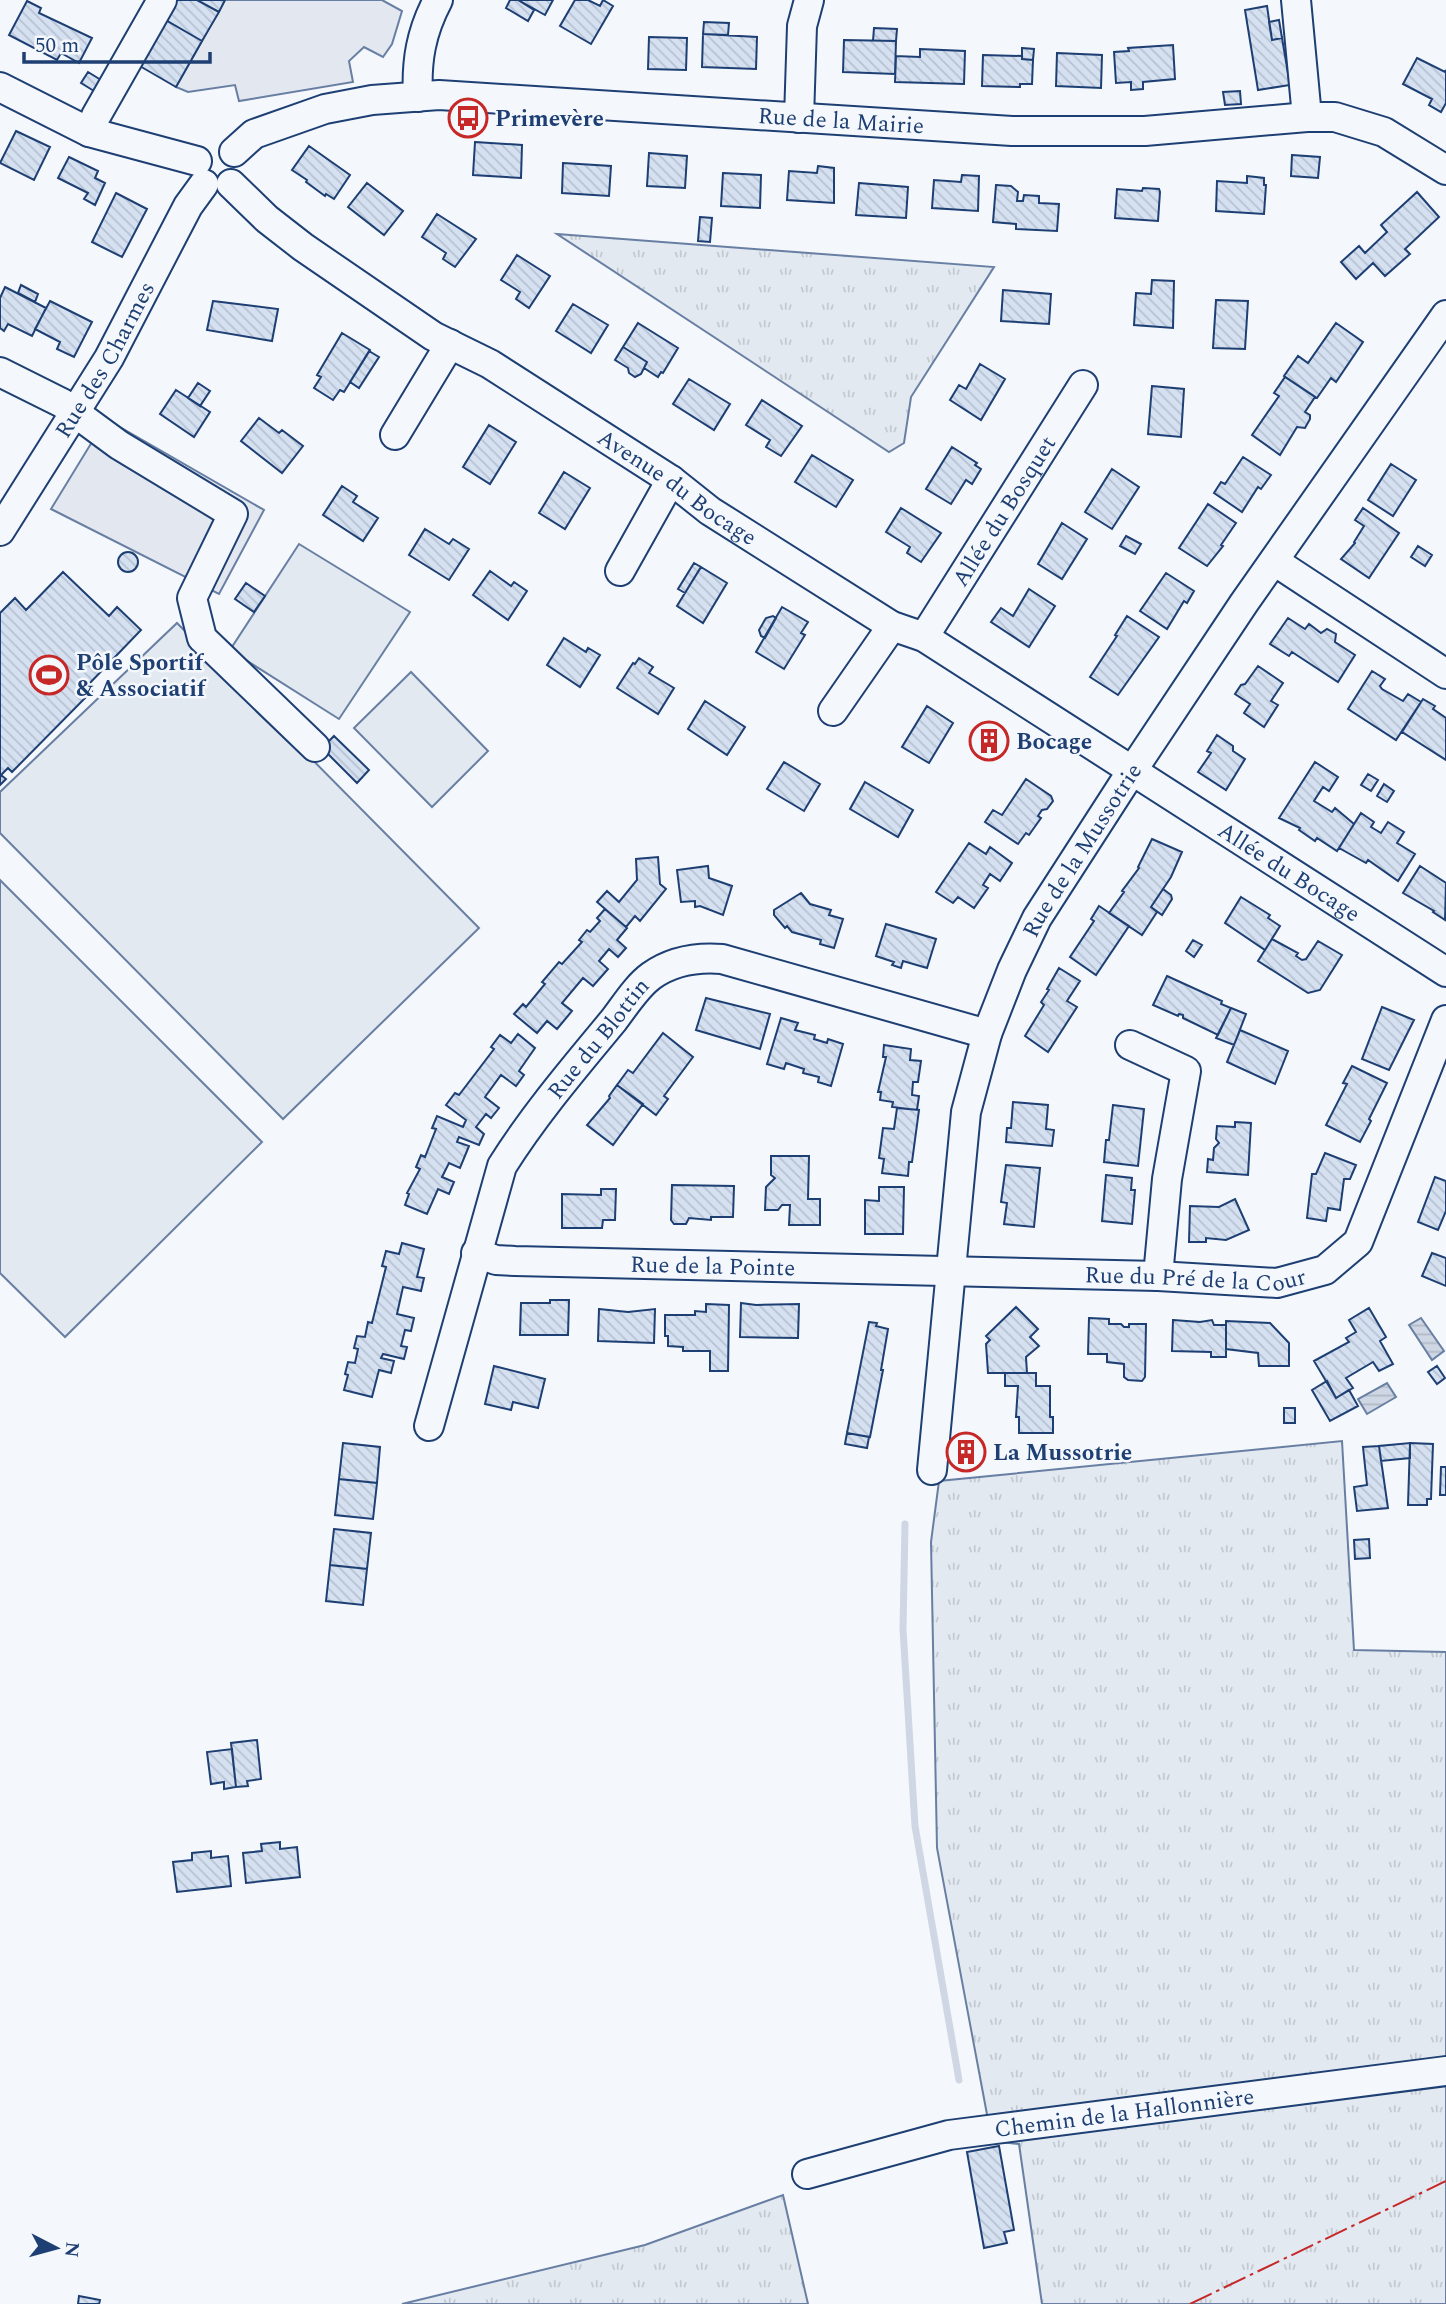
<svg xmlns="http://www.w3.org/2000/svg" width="1446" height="2304" font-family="Spectral,serif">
	<defs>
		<pattern id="grass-tufts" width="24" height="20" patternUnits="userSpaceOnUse" patternTransform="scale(1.75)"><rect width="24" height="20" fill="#e3e9f0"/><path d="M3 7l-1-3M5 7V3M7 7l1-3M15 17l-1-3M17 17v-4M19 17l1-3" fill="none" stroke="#c2c9d1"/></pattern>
		<pattern id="water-rules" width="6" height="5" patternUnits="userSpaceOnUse" patternTransform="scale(1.75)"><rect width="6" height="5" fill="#cfd7e4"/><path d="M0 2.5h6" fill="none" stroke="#b1bac7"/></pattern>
		<pattern id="building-back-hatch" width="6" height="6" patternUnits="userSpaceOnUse" patternTransform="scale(1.75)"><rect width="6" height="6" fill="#d5e0f0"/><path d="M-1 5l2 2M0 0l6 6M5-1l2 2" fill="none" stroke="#b6c1d1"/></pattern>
	</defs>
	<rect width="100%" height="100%" fill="#f4f7fb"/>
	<path fill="url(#grass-tufts)" stroke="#687fa3" stroke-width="2" d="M557,234l437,33 -83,130 -7,46 -15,9z
		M1342,1441l12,209 92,2v652h-404l-23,-160 -27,-3 -55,-293 -6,-306 8,-61z
		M783,2195l25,109h-406l243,-59z"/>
	<path fill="#e3e9f0" stroke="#687fa3" stroke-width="2" d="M299,544l111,68 -71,107 -109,-69z
		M177,623l302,305 -196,191 -283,-286v-41z
		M411,672l77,79 -56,56 -78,-79z
		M0,880l262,262 -197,195 -65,-64z"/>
	<path fill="#e3e8f0" stroke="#687fa3" stroke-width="2" d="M225,0h157l20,11 -10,33 -9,13 -19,-10 -15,14 4,21 -114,19 -4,-16 -47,7 -12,-5z
		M106,419l158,91 -45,84 -168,-85z"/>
	<path fill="url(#water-rules)" stroke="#687fa3" stroke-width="2" d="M1421,1318l23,33 -12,9 -23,-35z
		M1387,1383l9,14 -29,17 -9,-15z"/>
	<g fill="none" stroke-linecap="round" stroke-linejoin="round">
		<path stroke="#cfd7e4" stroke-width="7" d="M905,1524l-2,105 12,197 44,254"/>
	</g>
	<path fill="url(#building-back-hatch)" stroke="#1d3f73" stroke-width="2" d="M174,0h23l22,12 -17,29 -38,-22z
		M197,0h28l-6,12z
		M510,0h8l16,10 -6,11 -22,-13z
		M518,0h35l-8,15z
		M575,0h13l12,6 3,-6 10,6 -22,38 -31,-18z
		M27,1l14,7 -2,5 53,25 -13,25 -18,-10 -4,7 -48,-25z
		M1267,6l5,34 10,-2 8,47 -32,5 -13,-80z
		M164,19l38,22 -26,46 -38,-22z
		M1279,20l3,18 -10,2 -3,-18z
		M704,22l25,1 -1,12 -25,-1z
		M874,28l23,1 -1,12h-23z
		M703,34l54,3 -1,32 -54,-2z
		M649,37l38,1 -1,32 -38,-1z
		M844,40l52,1 -1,33 -52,-2z
		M1173,45l2,34 -32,3v7l-12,1v-8l-15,1 -2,-31 15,-1 -1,-3z
		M1022,48l12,1 -1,11 -11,-1z
		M920,49l45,2 -1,33 -69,-2 1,-26 24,1z
		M1057,53l45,2 -1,33 -45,-2z
		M983,55l39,1v3l11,1 -1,24h-12v3l-38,-1z
		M1417,58l28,14 1,-2v33l-5,9 -12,-7 3,-6 -29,-15z
		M88,72l13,8 -7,11 -13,-8z
		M1240,91l1,13 -16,1 -2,-13z
		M16,131l34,16 -16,33 -34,-17z
		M475,142l47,3 -1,33 -48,-3z
		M309,146l41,29 -16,24 -8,-5 -1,2 -19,-14 1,-2 -15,-10z
		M649,153l38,3 -2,32 -38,-2z
		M1292,155l28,2 -2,21 -27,-2z
		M69,157l29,14 -3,7 10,5 -10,22 -11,-6 4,-6 -30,-15z
		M563,163l48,3 -2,30 -47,-3z
		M818,166l16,2v35l-47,-3 2,-29 28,2z
		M723,173l38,2 -1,33 -39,-2z
		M962,175l17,1 -1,35 -46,-3 2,-28 27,2z
		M1247,176l17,2v7h2l-2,29 -48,-3 1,-30 30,2z
		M367,183l36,28 -19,24 -36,-28z
		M859,183l49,4 -2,31 -50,-3z
		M996,185l15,1 7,6 -1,9h6l1,-6 15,1v7l20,1 -2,27 -41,-2v-5l-23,-2z
		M1143,188l16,1 1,3 -2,29 -43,-3 2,-29 25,2z
		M1417,192l22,25 -34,32 5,5 -25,22 -12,-13 -17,16 -15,-17 18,-16 6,7 22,-21 -6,-7z
		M116,193l31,16 -25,48 -30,-15z
		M437,214l39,25 -21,28 -12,-8 3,-6 -24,-16z
		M700,217l12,1 -2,24 -12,-1z
		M517,255l33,21 -21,32 -13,-9 4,-7 -19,-12z
		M1152,280l22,1 -1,47 -39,-3 2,-32 15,1z
		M21,285l17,9 -3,8 -17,-9z
		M5,287l41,21 -14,28 -24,-12 -4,7 -4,-3v-30z
		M1003,290l48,4 -2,30 -48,-3z
		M1216,300l32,1 -3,48 -32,-1z
		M50,301l42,21 -18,35 -17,-8 3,-7 -25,-13z
		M213,301l65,8 -6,32 -65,-11z
		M573,304l35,21 -17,28 -35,-22z
		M638,323l40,25 -15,25 -2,-1 -3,5 -14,-9 3,-6 -24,-15z
		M1336,323l27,19 -27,40 -5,-4 -14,20 -33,-22 14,-20 10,7z
		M342,333l28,17 -26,42 -4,-2 -7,10 -19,-12 7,-11 -4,-2z
		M623,347l24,15 -6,12 -6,3 -6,-4 -1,-5 -13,-8z
		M369,351l10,6 -20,31 -9,-6z
		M980,364l25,15 -24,41 -31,-20 9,-15 7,4z
		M1285,377l30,20 -10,15 5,3v4l-5,9 -8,-1 -17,28 -28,-20 27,-39 -5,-3z
		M689,379l41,25 -16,26 -41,-26z
		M198,383l12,8 -10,15 -12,-8z
		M1152,386l32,3 -3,48 -33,-3z
		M176,390l34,22 -16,25 -34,-23z
		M762,400l40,26 -21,30 -15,-9 4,-7 -24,-15z
		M259,418l20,15 3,-3 21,16 -21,27 -41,-32z
		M489,425l27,17 -26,42 -27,-17z
		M952,447l25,16 -2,2 6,4 -9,15 -6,-4 -15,24 -25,-15z
		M812,455l41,25 -17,27 -41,-25z
		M1243,457l28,18 -10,14 -3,-2 -16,25 -28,-19 7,-11 4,2z
		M1391,464l25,16 -23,36 -25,-16z
		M1112,469l27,18 -27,42 -27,-17z
		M564,472l26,16 -25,41 -26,-16z
		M342,486l15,10 -4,6 25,16 -15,23 -40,-26z
		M1208,504l28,19 -15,22 2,1 -16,20 -28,-18z
		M901,508l40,25 -20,29 -14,-9 3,-6 -24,-15z
		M1363,508l36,25 -30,45 -28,-19 14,-16 -1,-1 10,-16 -9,-6z
		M1062,523l25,16 -25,40 -24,-15z
		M425,529l24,15 4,-5 16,10 -20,31 -40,-25z
		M1126,536l15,8 -6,10 -15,-8z
		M1418,546l14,9 -7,11 -14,-9z
		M118 562a10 10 0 1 1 20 0a10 10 0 1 1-20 0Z
		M694,563l7,4 -16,26 -7,-4z
		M701,567l26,16 -24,40 -26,-17z
		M490,571l21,15 3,-4 13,9 -19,29 -35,-25z
		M63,572l46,44 8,-9 24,23 -54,56 5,5 -80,81 -4,-4 -7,7 5,4 -6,6v-172l15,-15 11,12z
		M1166,573l28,18 -7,12 -3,-2 -17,28 -27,-18z
		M246,583l19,13 -11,16 -19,-13z
		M1029,589l26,17 -26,41 -38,-25 10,-14 12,8z
		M782,607l26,15 -7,11 4,2 -21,34 -28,-17z
		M773,616l3,2 -11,20 -4,-2 -2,-6 7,-12z
		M1127,616l32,21 -41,58 -28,-18 27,-41 -2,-1z
		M1288,618l17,11 4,-5 12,9 6,-4 9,5 -1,8 20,13 -17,27 -46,-30 -3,4 -19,-12z
		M564,638l22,14 2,-4 12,7 -20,32 -33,-22z
		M639,658l14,9 -4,6 25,15 -16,26 -41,-26 16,-25 2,1z
		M1258,666l25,17 -12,18 7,4 -14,22 -20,-14 6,-9 -15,-10 6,-9 4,-1z
		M1372,671l13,8 -5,7 2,3 21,12 5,-7 13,8 -25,38 -48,-31z
		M1423,699l12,7 -2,3 13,9v42l-44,-28z
		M705,701l40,26 -18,28 -39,-26z
		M927,706l26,17 -24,40 -27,-16z
		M988,732l11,7 -8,12 -11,-7z
		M1217,735l16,11v5l12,8 -19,31 -28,-18 13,-19 -4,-2z
		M334,736l35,34 -12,13 -35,-35z
		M784,762l36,22 -16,27 -37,-22z
		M1315,762l23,15 -9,14 -6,-4 -9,14 18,11 3,-4 19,16 -17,27 -20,-13 -2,3 -16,-11 1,-2 -21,-10z
		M1368,774l10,6 -7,11 -10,-6z
		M1026,779l25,17 2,5 -6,8 -5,1 -4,6 3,2 -12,17 -3,-2 -8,11 -33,-22 8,-12 9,5z
		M865,782l48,28 -15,27 -48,-28z
		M1384,784l10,7 -7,11 -10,-6z
		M1361,813l13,9 -3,5 10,6 7,-11 16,10 -7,11 18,11 -17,27 -30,-21 -2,3 -27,-15z
		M1152,839l30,13 -11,25 -20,30 6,5 -15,23 -33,-22 15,-21 -2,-1 17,-23 -1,-1z
		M969,843l17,11 4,-7 22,16 -12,18 -10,-7 -7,11 5,3 -14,20 -16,-11 -5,6 -17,-11z
		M658,857l2,27 6,5 -26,32 -5,-5 -9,11 -29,-25 10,-11 12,11 18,-22 -1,-21z
		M708,866l1,12 23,8 -9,29 -23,-9 -5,1v-6l-14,1 -4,-32z
		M1420,866l26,17 -1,37 -12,-8 1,-1 -31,-18z
		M1163,889l8,6 1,4 -10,16 -11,-8z
		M801,893l9,11 21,6 -2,5 14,4 -9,29 -14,-4 1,-4 -29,-8 -5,-6 -2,2 -11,-13v-5z
		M1241,897l29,18 -2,3 12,8 -15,24 -40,-27z
		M1099,906l30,20 -33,49 -26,-18 24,-36 -3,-2z
		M605,909l22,19 -10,12 9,8 -8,9 -9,-8 -10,12 9,8 -15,17 -10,-8 -21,25 10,8 -15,18 -10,-8 -10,12 -23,-19 9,-10 3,3 19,-23 -3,-2 17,-20 3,2 20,-22 -3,-2 8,-10 3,2 10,-11 -3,-3z
		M886,924l50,15 -9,29 -24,-7 -2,7 -9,-3 2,-3 -18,-6z
		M1272,939l26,14 -2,3 6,4 4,-1 12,-18 24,14 -22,35 -12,3 -50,-32z
		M1193,940l9,5 -8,12 -8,-6z
		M1059,968l21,13 -13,20 10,6 -29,45 -23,-16 19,-31 -3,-3 8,-12 -2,-1z
		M1167,976l55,25 -1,3 10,4 -13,27 -35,-17v-3l-4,-1 -1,2 -25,-11z
		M706,998l64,16 -10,35 -64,-19z
		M1382,1007l32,13 -25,50 -27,-11z
		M1231,1008l15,6 -12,31 -18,-7z
		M781,1018l17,5 -3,7 20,5 -1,4 13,4 1,-4 15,5 -12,42 -13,-4 1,-5 -16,-4 1,-4 -18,-6 -2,6 -17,-5z
		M1240,1030l48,21 -13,33 -48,-22z
		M663,1033l30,24 -29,39 4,3 -12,16 -39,-30 11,-15 5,3z
		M518,1034l17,14 -16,23 5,4 -8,11 -15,-11 -16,22 14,11 -8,10 -5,-4 -10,13 8,7 -5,11 -20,-8 -2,5 12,4 -9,22 -11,-5 -7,14 12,5 -5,12 -11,-5 -11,25 -22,-9 4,-11 -2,-1 13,-24 -4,-2 5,-12 4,2 11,-28 -4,-1 5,-12 26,11 3,-7 -20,-15 9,-12 4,2 35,-46 -3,-2 9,-12 11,8z
		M884,1045l27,4 -1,11 11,1 -3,21h-5l-1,13 7,1 -2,14 -25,-3 1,-5 -13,-2 1,-8h-3l8,-35h-3z
		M1352,1066l35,17 -18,36 2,2 -11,21 -34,-17 21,-41 -4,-1z
		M617,1085l26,19 -30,41 -26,-20 23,-27 -1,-2z
		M1013,1102l35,3 -2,24 8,1 -2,16 -46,-4 1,-14h4z
		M1113,1105l31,4 -6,57 -34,-4 2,-22h3z
		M897,1108l22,2 -7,52h-3l-1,14 -26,-3 2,-14 -5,-1 4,-30 11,1z
		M1235,1122l16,1 -3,52 -41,-3 1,-13 5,1 1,-12 5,-5 -3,-4 1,-13 18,1z
		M1325,1153l31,12 -6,14h-6l-4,31 -12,-2 -2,13 -19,-3 5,-44h4z
		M771,1156h38l-1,43h12v26h-31l1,-20h-8l-4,5h-13l1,-23 9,-9 -4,-3z
		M1006,1165l34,3 -6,59 -30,-3 3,-21 -6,-1z
		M1106,1175l26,3 -1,12h4l-3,34 -30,-3z
		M1435,1177l11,4v30l-8,19 -20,-8z
		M672,1185l62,1 -1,31h-22v3l-22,-2 -3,6h-12l-3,-4z
		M879,1187h25l-1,47h-38v-34l14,1z
		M601,1189h15l-1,31h-12l-1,8h-40v-34l39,1z
		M1235,1199l14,31 -23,10 -20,-2v4h-17l1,-36 29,1z
		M402,1243l22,6 -7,28 7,1 -3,13 -18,-4 -6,27 17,4 -3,13 -6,-1 -4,16 6,1 -3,12 -21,-5 -2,4 13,3 -3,12 -12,-3 -7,27 -28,-7 4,-15 -3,-1 3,-12 7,1 3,-14 -4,-1 3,-12 8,1 3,-15 4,1 14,-56 -4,-1 4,-15 13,3z
		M1432,1253l14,5v28l-24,-10z
		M550,1300h19l-1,35h-48l1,-32h29z
		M741,1303l15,2 43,-1 -1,34 -58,-1z
		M706,1304l23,1 -1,66h-18v-20h-27v-4l-15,-1v-10h-3v-21h30v-4l11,1z
		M1016,1307l22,22 -8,8 9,9 -13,11 1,16h-39l-2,-29 4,-4 -4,-4z
		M1369,1308l17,29 -6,4 13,23 -14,7 -6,-9 -27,16 7,10 -17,10 -22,-37 35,-19 -3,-4 10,-6 -7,-12z
		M599,1309l29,3 27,-3 -1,34 -56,-2z
		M1089,1318l20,1v5h12l3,3h5v-3h17l-1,53 -3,4 -14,-1 -4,-3v-13l-17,-2v-8h-19z
		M1173,1320l27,2 12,-2 2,5h12v32h-15v-5l-39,-1z
		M1226,1321l44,2 19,20v23h-30l-1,-13 -32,-4z
		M869,1322l8,1 -1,3 12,3 -7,41h2l-13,67 -23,-4z
		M494,1366l51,13 -7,29 -25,-6 -2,8 -26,-6z
		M1437,1366l8,12 -8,6 -9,-12z
		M1005,1373h31v13h14v31h3v16h-34v-16h-3l2,-31h-13z
		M1327,1381l9,17 13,-8 9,16 -28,15 -18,-31z
		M1284,1408h11v15h-11z
		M847,1433l22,4 -2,11 -22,-4z
		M343,1443l37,4 -3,36 -38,-4z
		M1410,1443v15l-29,3 -2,-15z
		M1410,1443l23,1 -2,55h-4v6h-19z
		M962,1444l9,1 -1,14 -10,-1z
		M1379,1446l9,62 -31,3 -3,-24 13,-2 -4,-38z
		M1441,1467h5v28h-6z
		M339,1479l38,4 -4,36 -38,-4z
		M334,1529l37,4 -4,36 -37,-4z
		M1369,1539l1,19 -15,1 -1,-19z
		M330,1565l37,4 -4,36 -37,-4z
		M257,1740l4,39 -14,2 1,5 -12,1 -5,-44z
		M232,1749l4,38 -12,2v-7l-13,2 -4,-32z
		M280,1842v7l17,-2 3,30 -54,6 -3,-30 19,-2 -1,-7z
		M211,1851v7l17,-2 3,30 -54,6 -4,-30 19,-2v-7z
		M999,2146l15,84 -10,2 3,11 -23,5 -17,-96z
		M79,2296l21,4 -1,4h-21z"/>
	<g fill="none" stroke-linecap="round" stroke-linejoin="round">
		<defs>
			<g id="minor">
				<path d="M1296,0l11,117"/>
				<path d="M0,87l89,45 108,29"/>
				<path d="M418,97c-2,-36 3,-65 20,-97"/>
				<path d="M799,118l3,-92 7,-26"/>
				<path d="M89,132l7,-16 66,-116"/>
				<path id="s1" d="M234,152l20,-18 71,-25 47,-9 67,-5 573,36h133l162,-14h28l49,15 62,38"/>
				<path id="s2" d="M231,184l36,35 36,28 130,89 57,28 181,116 39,31 182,115 32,11 522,335"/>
				<path d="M0,372l62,31 57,42 114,69 -41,84 10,40 113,109"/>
				<path d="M395,435l55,-91"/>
				<path id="s3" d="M0,531l109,-173 79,-152 16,-22"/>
				<path d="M1274,561l172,113"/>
				<path d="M620,571l51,-91"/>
				<path id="s4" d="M924,637l159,-252"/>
				<path d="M833,711l59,-85"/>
				<path d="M1130,1045l56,26 -19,108 -9,97"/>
				<path id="s5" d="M476,1253l20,7 19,1 643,15 119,7 48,-13 33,-28 88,-222"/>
				<path id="s6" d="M429,1426l73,-260c32,-51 72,-98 111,-145 11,-14 23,-34 38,-45 21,-15 46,-19 71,-17l265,75"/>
				<path id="s7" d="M932,1470l34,-358 21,-78 25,-64 25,-52 87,-135 120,-180 202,-288"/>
				<path id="s8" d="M807,2174l142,-39 497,-64"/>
			</g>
		</defs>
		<use href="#minor" stroke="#1d3f73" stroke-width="32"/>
		<use href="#minor" stroke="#f4f7fb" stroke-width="28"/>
		<path stroke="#c62828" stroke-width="2" stroke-dasharray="24 5 3.5 5" stroke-linecap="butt" d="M1190,2304l256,-123"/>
	</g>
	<defs>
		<symbol id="bus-ring" viewBox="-11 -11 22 22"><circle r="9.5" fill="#f4f7fb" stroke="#c62828" stroke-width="1.5"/><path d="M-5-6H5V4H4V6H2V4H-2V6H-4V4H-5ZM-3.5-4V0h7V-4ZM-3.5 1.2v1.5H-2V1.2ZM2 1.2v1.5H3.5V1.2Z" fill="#c62828"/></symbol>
		<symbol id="stadium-ring" viewBox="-11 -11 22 22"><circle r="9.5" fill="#f4f7fb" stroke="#c62828" stroke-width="1.5"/><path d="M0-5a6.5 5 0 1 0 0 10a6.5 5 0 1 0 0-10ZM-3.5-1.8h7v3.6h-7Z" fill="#c62828"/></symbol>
		<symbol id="building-ring" viewBox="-11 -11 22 22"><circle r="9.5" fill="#f4f7fb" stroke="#c62828" stroke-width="1.5"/><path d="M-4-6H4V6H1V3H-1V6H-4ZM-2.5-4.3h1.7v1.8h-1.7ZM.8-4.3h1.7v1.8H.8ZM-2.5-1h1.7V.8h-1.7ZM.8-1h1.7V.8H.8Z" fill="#c62828"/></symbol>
	</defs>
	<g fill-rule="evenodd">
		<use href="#bus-ring" x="446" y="96" width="44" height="44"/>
		<use href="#stadium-ring" x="27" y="653" width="44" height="44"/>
		<use href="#building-ring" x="967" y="719" width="44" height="44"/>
		<use href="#building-ring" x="944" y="1430" width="44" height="44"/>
	</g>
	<g text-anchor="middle" stroke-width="5" stroke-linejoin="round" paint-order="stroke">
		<g font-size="23" font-weight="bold" fill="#1d3f73" stroke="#f4f7fb" text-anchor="start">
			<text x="495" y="126">Primevère</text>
			<text x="76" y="670">Pôle Sportif<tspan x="76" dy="26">&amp; Associatif</tspan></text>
			<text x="1016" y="749">Bocage</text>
			<text x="993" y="1460">La Mussotrie</text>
		</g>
		<g font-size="23" fill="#1d3f73" stroke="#f4f7fb">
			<text dy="8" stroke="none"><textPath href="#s1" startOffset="620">Rue de la Mairie</textPath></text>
			<text dy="8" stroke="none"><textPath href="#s3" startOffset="201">Rue des Charmes</textPath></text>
			<text dy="8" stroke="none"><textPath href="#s2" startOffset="541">Avenue du Bocage</textPath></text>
			<text dy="8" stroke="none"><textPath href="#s4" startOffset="149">Allée du Bosquet</textPath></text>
			<text dy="8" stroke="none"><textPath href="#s7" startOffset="648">Rue de la Mussotrie</textPath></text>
			<text dy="8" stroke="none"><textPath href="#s2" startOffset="1265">Allée du Bocage</textPath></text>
			<text dy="8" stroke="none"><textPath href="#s6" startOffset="430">Rue du Blottin</textPath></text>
			<text dy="8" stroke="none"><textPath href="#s5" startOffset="238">Rue de la Pointe</textPath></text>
			<text dy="8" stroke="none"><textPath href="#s5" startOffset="721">Rue du Pré de la Cour</textPath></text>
			<text dy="8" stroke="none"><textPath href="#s8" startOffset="324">Chemin de la Hallonnière</textPath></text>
		</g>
	</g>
	<g transform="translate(56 2248) rotate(96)" stroke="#f4f7fb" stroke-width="5" paint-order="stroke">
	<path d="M0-5L12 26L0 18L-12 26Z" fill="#1d3f73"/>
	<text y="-10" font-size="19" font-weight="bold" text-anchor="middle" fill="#1d3f73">N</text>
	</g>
	<path d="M24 52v10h186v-10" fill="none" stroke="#1d3f73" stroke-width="3.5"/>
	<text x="35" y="52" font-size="21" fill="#1d3f73" stroke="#f4f7fb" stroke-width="5" paint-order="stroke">50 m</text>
</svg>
